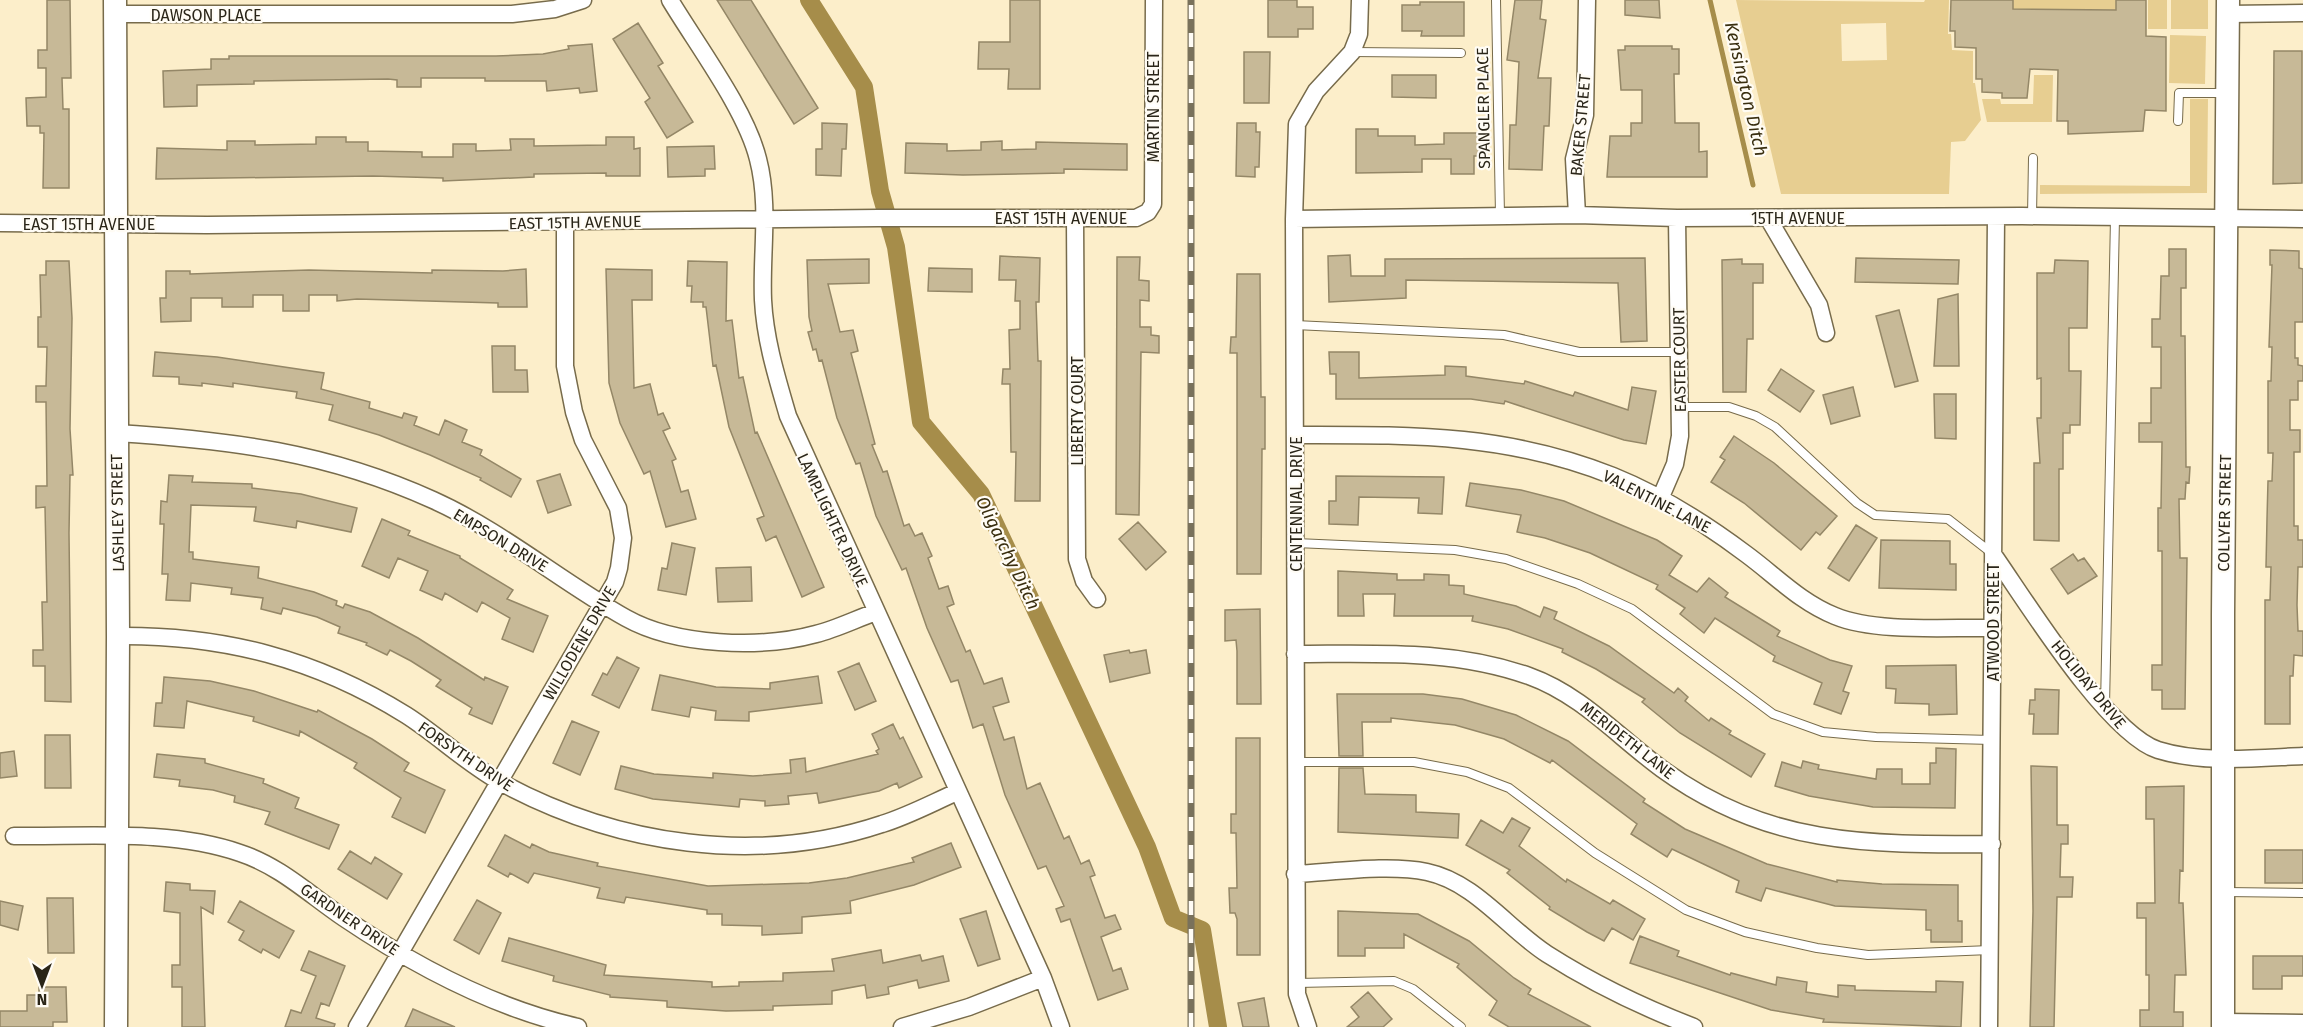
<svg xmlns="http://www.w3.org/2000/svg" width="2303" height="1027" font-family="'Fira Sans',sans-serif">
	<rect width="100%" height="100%" fill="#fceeca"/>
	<path fill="#e7ce91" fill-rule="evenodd" d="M1736,0l188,2 1,-2h24l-1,34h3l1,16 21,1v32h2l6,37 -16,21 -14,1 -2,52h-168zM1886,23l1,37 -45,1 -1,-37z
		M2013,0h103v10l-103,-1z
		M2148,0h19v29h-19z
		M2171,0h37v29h-37z
		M2170,35l36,1 -1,48 -36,-1z
		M2034,75h19l-1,47h-65l-5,-23h18l1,5h32z
		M2190,99h18l-1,94 -167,1v-9l150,1z"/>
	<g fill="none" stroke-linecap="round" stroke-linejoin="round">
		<path stroke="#a68d4a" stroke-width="5" d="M1710,0l43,185"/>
		<path stroke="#a68d4a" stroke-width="18" d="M809,0l55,87 16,104 16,56 25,175 60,72 166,353 26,71 29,12 16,97"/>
	</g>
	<path fill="#c7b997" stroke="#948767" stroke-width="1.5" d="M47,0h23l1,78h-9l1,31h6v79h-26l1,-55h-4v-7h-13l-1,-28 20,-1v-29h-8v-18h9z
		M717,0h34l67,108 -24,16z
		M1010,0h30v89h-32l1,-20h-31l1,-27h31z
		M1268,0h29v7h16v22h-15v8h-30z
		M1515,0h27l-2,19 6,1 -8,58h13l-2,48h-5l-2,44 -33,-1 1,-44h6l3,-63 -12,-2z
		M1625,0h34l1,18 -35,-3z
		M1951,0h62v9l103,1v-10h30v36l20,1v74l-21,-1 -2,21 -75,3v-13h-11l1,-51 -28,-1 -3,29h-25v-5l-20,-1v-13h-6v-31l-21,-1v-16h-5z
		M1420,2h44v34h-43l1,-5h-20v-26h18z
		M638,23l25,40 -5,3 35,56 -26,16 -22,-36 5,-4 -37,-59z
		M592,44l5,47 -17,2 -1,-5 -32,3 -1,-10h-61v-3h-64v9h-24v-7l-9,-1 -134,2v3l-57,1v21l-33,1 -1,-36 48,-2v-10h18v-3h267l47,-2 26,-5 -1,-3z
		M1625,46h47v3h7v25h-5l1,49h24v29l8,-1v26h-100l3,-41h21v-13h11v-33h-21l-3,-40h7z
		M2274,51h28v132l-29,1z
		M1244,52h26l-1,51h-25z
		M1392,75h44v23l-44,-1z
		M822,123l25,1 -1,25h-4l-1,27 -25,-1v-26h6z
		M1237,123h19v9h4l-1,35h-4v10l-19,-1z
		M1356,129h22v7h37v9l29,-1v-11h40v23h-10v18h-23v-15h-29v13l-66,1z
		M316,137h30v5h22v9l54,1v5h31v-13h23v7l35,-1 -1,-11h24v7l72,-1v-8h28v12l6,-1v28h-34v-3l-72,1v3l-91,4v-3l-70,-2 -217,3 1,-31 70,2v-9h28v4l61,-1z
		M1002,141v9l34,-1v-7l91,2v26l-63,-1v4l-101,2 -58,-2 1,-30 41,1v7l34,-1v-8z
		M714,146l1,23h-10v7l-37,1 -1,-30z
		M2169,249h17v39h-5v48h4l1,131h4l-1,16 -3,-1 -1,17h-6l1,59h7l-2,151h-23v-19h-10v-25h10v-114h-4v-43h3l1,-66h-23v-19h12v-35h10v-41h-9v-28h8l1,-43h8z
		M2270,250l29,1v17l4,1v53h-8v36h3v7l5,1v15h-5v19h-8v30h10v22h-6v74h4v14h5v27h-5l-1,38 1,26h5v25l-9,-1 -1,21h-3v48h-25v-124h5l1,-33h-5l1,-48 1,-38h4l1,-28h-5v-72h3l1,-34h-3l3,-82h-2z
		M1350,255l1,21h34v-17l260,-1 2,83 -26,1 -3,-59 -212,-3v18l-77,4 -1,-46z
		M1000,256l40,2 -1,44h-3l2,59h3l-1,140h-25l1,-49h-5l-1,-68h-8l1,-15h7l-1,-39 11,-1v-28h-5l1,-21h-17z
		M1117,257h23l-1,23 10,1v20l-9,-1v27h11v8l8,1v17l-18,-1 -2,163 -23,-1z
		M1856,258l103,2 -1,24 -103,-2z
		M869,259v24l-41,1 12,48 13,-2 5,21 -7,2 24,91 -3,1 11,27 4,-1 17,55 5,-2 6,12 7,-3 10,23 -4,2 11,31 9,-3 6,18 -7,3 19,45 4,-2 14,34 18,-6 7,24 -16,5 11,33 10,-3 13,52 13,-6 24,56 5,-3 12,28 8,-4 6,15 -5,2 15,41 10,-3 6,14 -20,8 12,34 8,-3 7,21 -30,11 -28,-81 -9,3 -5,-13 8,-3 -18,-40 -8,3 -33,-74 -22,-71 -10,4 -15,-48 -7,2 -24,-54 -21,-60 -4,2 -26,-54 -16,-53 -4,1 -19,-46 -15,-58 -3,1 -3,-12 -3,1 -5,-18 4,-1 -3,-14 -2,-57z
		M1742,259v5h21v19h-10v56h-6l-1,53h-23l-1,-132z
		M2055,260l33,1 -1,67h-18v43h12l-1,54h-10v8h-7v36h-4v72l-25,-1v-77h6l-3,-45h4v-40l-4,1v-106h17z
		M46,261h23l3,57 -2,111 3,46h-3l-1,58 2,169 -26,-1v-35h-12v-16h10l-1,-48h5l-2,-95 -9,1v-22h11l-1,-84h-10v-16h10l1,-39h-9v-30h3l-1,-42h6z
		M688,261l39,1 -1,59 6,-1 7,58 4,-1 12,56 2,-1 67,155 -22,10 -26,-61 -10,5 -9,-22 7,-3 -35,-89 -13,-62 -3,1 -7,-59h-3v-5h-12l1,-16h-5z
		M929,268l43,1v23l-44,-1z
		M526,269l1,38h-29v-4l-141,-4 -20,2v-6h-28v16h-26v-16h-30v12h-31v-9h-31v23l-30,1 -1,-24h6v-27h24v3l119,-4 123,3v-3l71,1z
		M606,269l46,1v30h-20l2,88 16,-4 8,31 5,-2 7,15 -7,3 13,28 -4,2 9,31 7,-2 8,29 -30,8 -16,-56 -6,3 -24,-51 -11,-40z
		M1237,274h23l1,123h4v52h-3l-1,125h-24v-221h-7l1,-16h5z
		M1958,294l1,72h-25l4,-67z
		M1899,310l19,71 -23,6 -19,-71z
		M492,346h23v24h12l1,22h-35z
		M155,352l62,5 107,16 -3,16 49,13 -1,6 33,10 2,-5 13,4 -3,8 25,10 6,-15 22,10 -5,12 20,8 -2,5 41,24 -10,18 -31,-17 1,-2 -51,-23 -51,-20 -50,-15 4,-15 -37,-7 1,-6 -64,-9v4l-31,-4v3l-23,-2v-7l-26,-1z
		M1329,352h30v26l86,-3v-9l21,1v9l58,8 1,-3 48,15 2,-4 53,18 4,-23 24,4 -10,53 -22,-4 -119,-39 -1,3 -33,-5h-135v-25h-6z
		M1781,369l33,22 -14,21 -32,-22z
		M1853,387l7,29 -29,8 -8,-29z
		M1934,394h22v45l-21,-1z
		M1734,436l40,27 63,53 -17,19 -4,-3 -15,18 -57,-47 -33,-21 14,-22 -5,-3z
		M560,474l11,31 -23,8 -11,-32z
		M169,475l24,1 -1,6 60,2v4l49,6 56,14 -6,24 -54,-11 -1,7 -42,-7 2,-14 -65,-2 -2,47h4v7l66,8 -1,11 56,14 23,9 -1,4 7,3 2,-4 25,8 48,26 66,42 1,-3 23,10 -16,37 -23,-10 3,-6 -36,-22 5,-6 -30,-19 -21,-11 -3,5 -21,-10 1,-2 -29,-10 2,-6 -23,-10 -34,-9 -2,6 -20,-5 2,-11 -32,-4 1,-6 -41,-5 -1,18 -24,-1 2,-26h-6l2,-50h-4l1,-23 6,1z
		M1336,476l108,1 -2,37 -24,-1 1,-15 -60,-1 -1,28 -29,-1v-23h7z
		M1470,483l51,7 43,11 93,39 25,16 -13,19 28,17 12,-14 19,15 -3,4 55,34 -3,5 53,24 22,6 -9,25 6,2 -8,21 -27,-10 8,-21 -49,-22 2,-5 -60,-38 -11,15 -24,-19 5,-6 -29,-19 2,-4 -68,-32 -45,-15 -28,-6 4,-17 -55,-9z
		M382,519l28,12 -2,4 52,21v2l53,32 -6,9 41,17 -15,36 -31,-13 8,-21 -28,-16 -5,10 -32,-19 -3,7 -22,-10 8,-19 -30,-13 -9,20 -27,-12z
		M1138,522l28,30 -20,18 -27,-31z
		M1856,525l21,13 -28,43 -21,-13z
		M1881,540l69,1v23h6v26l-77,-2z
		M672,543l23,5 -9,47 -28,-5 4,-22 5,1z
		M2073,554l5,7 6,-3 13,18 -29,18 -17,-25z
		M751,567l1,34 -34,1 -2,-34z
		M1338,571l59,3v6h27v-6l25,1v10l15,1v8l52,12 24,11 4,-10 13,5 -3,7 55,27 65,47 4,-5 10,9 -3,4 24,20 2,-3 20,13 -2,3 36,20 -14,23 -71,-44 -38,-31 3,-3 -49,-30 -34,-17 1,-3 -55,-20 -36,-8 1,-5h-79l1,-22h-32l1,22h-26z
		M1260,609l1,95h-24v-53l-1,-11 -11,1v-31z
		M1129,650l1,3 16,-3 4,23 -40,9 -6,-27z
		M617,657l22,11 -20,40 -27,-13 11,-22 4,2z
		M859,663l17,38 -21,9 -17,-38z
		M1956,665l1,49 -28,1v-11l-34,-1 1,-14 -10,-1v-22z
		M660,675l56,12 54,2v-6l48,-7 4,27 -73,9v9l-34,-1 1,-9 -25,-4 -2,10 -37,-7z
		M164,677l46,4 44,10 63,21 1,-2 54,29 37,24 -5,8 41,19 -20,43 -33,-16 9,-19 -47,-30 3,-5 -57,-32 -1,5 -46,-15 1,-4 -67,-16 -3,27 -30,-2 2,-23h6z
		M2035,689l24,1 -1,44h-25l1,-20h-5l1,-14h5z
		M1337,694h86l39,5 54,16 52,26 77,58 -2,3 42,27 82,35 70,18v-2l45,4 76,1v36h4v21h-31v-12h-5v-20l-91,-4 -69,-18 -5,13 -25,-9 3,-11 -67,-32 -5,8 -36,-23 6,-10 -85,-64 -2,3 -46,-24 -49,-14 -64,-7v4h-29l1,34h-24z
		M572,721l27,11 -19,43 -27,-12z
		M893,724l7,15 3,-2 19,40 -23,11 -2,-5 -18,8 -60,12 -2,-10 -29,3 1,8 -24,2v-5l-25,-2 -1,8 -86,-8 -38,-10 6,-23 33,8 59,4v-5l40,3 38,-3 -1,-13 15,-2 1,14 72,-18 -2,-3 3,-2 -7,-15z
		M45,735h25l1,53h-26z
		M1236,738h24v217h-23v-36l-2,-6h-5l-1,-25h8l-1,-55h-5v-19h5z
		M1936,748l20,1 -1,59 -82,-1 -64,-11 -34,-10 7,-24 19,6 2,-7 16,4 -1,4 58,10 1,-10h25v15h28v-21h6z
		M14,751l3,25 -17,2v-25z
		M157,754l48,5v4l59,16 -1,4 36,15 -4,10 44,17 -10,24 -64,-25 5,-12 -36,-10 1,-6 -22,-6 -34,-4 1,-6 -26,-3z
		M2031,766l26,1v58h11v19h-7l-1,33h13l-1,20h-15l-3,130h-24l3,-116z
		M1339,768h24l2,26 51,1v17l43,2 -1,24 -120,-6z
		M2184,786l-1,85 -3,-1 -1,33h4l3,72h-11l-1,37h9v15h-43v-17h9v-35h-3v-57h-9v-15h18l-1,-84h-8v-32z
		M1512,818l18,10 -11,18 47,36 1,-3 43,25 3,-4 32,19 -12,21 -21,-12 -8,13 -17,-9 -38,-23 1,-2 -43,-34 3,-3 -44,-25 15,-25 22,13z
		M505,835l25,13 2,-4 17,8 49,11 -1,3 111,20 101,-3 38,-5 67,-16 -2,-4 39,-15 10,24 -47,18 -64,16 1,12 -49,4v16l-40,2v-9l-40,-1v-11h-15v-4l-81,-13 -2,6 -27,-5 3,-10 -66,-15 -6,10 -18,-10 -2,4 -20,-11z
		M2265,850h38v33h-38z
		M350,851l21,13 4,-7 27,17 -15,25 -49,-30z
		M166,882l24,2v6l25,1 -2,23 -12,-7 4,120h-23v-40h-10v-22h8v-52l-16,-2z
		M47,898h26l1,55h-26z
		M477,900l24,13 -22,41 -25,-14z
		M0,901l23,5 -5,24 -18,-5z
		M240,901l54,30 -15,27 -16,-9 -2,4 -22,-13 5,-9 -16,-9z
		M986,911l14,48 -22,7 -18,-47z
		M1338,911l80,3 51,27 45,37 17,11 -3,5 63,33h-82l-20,-12 8,-14 -40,-34 2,-3 -55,-30v14h-39v8h-27z
		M1640,936l39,15 -2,5 53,19 1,-2 45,12 1,-8 30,5 -1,10 32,5v-12l17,1v4l81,2v-11l27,1 -2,45 -138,-5 1,-3 -53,-9 -141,-47z
		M509,938l97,27 -2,10 108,7v5l27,-1v-4l44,-1v-8l51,-2 -2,-12 49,-9 2,13 37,-8 2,6 21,-5 6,25 -30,7 -2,-8 -29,7 1,7 -22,4 -2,-13 -33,6v13l-59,2v4l-47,1 -59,-4v-6l-57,-4v-2l-57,-14 1,-5 -52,-15z
		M309,951l36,15 -16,40 -8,-3 -5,15 19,6 -1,3h-49l6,-17 10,3 15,-37 -15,-6z
		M2253,956h50v20h-21v13h-29z
		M39,987h27l1,35h-14v5h-53v-16h27v-16h12z
		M1368,992l24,27 -9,8h-36l12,-10 -8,-10z
		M1264,998l5,29h-26l-5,-24z
		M413,1009l42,18h-50z"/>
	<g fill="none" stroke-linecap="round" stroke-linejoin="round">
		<defs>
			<path id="lane" d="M1496,0l4,215
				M1352,52l109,1
				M2178,121l1,-28h48
				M2032,216l1,-58
				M1295,325l209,10 75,17h100
				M1680,407h49l27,9 19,11 82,76 18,12 73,4 45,35
				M1296,543l159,7 51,9 72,25 54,25 141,105 50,18 53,5 116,3
				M2105,706l10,-488
				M1295,762h119l53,10 42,16 86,65 91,57 59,22 72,16 51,7 122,-5
				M2225,892l78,1
				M1297,983l97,-2 19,8 48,38"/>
			<path id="street" d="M670,0c27,45 76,110 88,159 12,46 3,94 5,141 2,40 14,78 25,116l255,562 18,49
				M115,14h397l43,-5 28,-9
				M2228,14l75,-1
				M1577,215l-3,-56 11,-44 2,-115
				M1075,218l2,341 7,22 13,18
				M1768,218l51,87 7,28
				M1294,219l283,-4 100,3 345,-2 281,3
				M0,223l207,2 671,-7h258l12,-6 5,-8 1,-204
				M116,433c114,7 211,19 317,67 69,31 127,81 193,118 50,28 135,31 190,16 20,-5 40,-15 60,-22
				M1296,435c114,0 209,-2 317,41 47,19 93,48 133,78 30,22 54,48 89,62 41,17 113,11 158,12
				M1660,499l15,-35 5,-28 -3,-218
				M1993,554c33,47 114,179 165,196 45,14 99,8 145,6
				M118,636c106,-1 198,23 288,79 33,21 61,49 96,68 115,62 254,83 380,41 26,-8 50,-21 75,-32
				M1295,654c80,0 158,-5 234,22 53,19 89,61 133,93 106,77 205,76 330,75
				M14,836c74,1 156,-7 226,17 40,13 70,42 104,65 71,48 149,90 234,109
				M1295,874c40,-2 94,-10 132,-2 48,10 81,57 120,82 47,30 95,53 147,73
				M2223,1022l80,1
				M357,1027l258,-445 4,-14 4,-30 -5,-30 -35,-68 -9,-28 -9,-46v-144
				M902,1027l67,-20 74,-29
				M1308,1027l-11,-33 -3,-775 3,-95 19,-33 36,-39 7,-18 1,-34
				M1989,1027l7,-809"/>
			<path id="secondary" d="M115,0l3,636 -2,391
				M2223,1027v-412l5,-615"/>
		</defs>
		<use href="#lane" stroke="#776b4b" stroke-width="10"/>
		<use href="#street" stroke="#776b4b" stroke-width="19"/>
		<use href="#secondary" stroke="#776b4b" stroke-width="25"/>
		<use href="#lane" stroke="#fff" stroke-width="8"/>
		<use href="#street" stroke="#fff" stroke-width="16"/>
		<use href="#secondary" stroke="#fff" stroke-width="22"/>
		<defs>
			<path id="rail" d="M1191,1027v-1027"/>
		</defs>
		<use href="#rail" stroke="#79715b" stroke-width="7"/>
		<use href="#rail" stroke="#fffcf5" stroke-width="4.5" stroke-dasharray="14" stroke-linecap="butt"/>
	</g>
	<g text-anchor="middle" stroke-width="4.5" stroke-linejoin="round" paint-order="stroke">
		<g font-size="16" fill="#2a2518" stroke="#fffcf5">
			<text x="206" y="21">DAWSON PLACE</text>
			<text transform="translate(1153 107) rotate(-90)" y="6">MARTIN STREET</text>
			<text transform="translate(1483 108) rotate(-91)" y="6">SPANGLER PLACE</text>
			<text transform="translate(1580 125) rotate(-85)" y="6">BAKER STREET</text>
			<text x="1061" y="224">EAST 15TH AVENUE</text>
			<text x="1798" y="224">15TH AVENUE</text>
			<text transform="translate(575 222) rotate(-1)" y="6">EAST 15TH AVENUE</text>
			<text x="89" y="230">EAST 15TH AVENUE</text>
			<text transform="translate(1679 360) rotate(-91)" y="6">EASTER COURT</text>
			<text transform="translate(1077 411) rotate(-90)" y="6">LIBERTY COURT</text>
			<text transform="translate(1657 501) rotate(27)" y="6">VALENTINE LANE</text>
			<text transform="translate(1296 504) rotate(-90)" y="6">CENTENNIAL DRIVE</text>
			<text transform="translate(117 513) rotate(-91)" y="6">LASHLEY STREET</text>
			<text transform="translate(2224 513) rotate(-89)" y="6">COLLYER STREET</text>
			<text transform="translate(833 520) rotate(65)" y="6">LAMPLIGHTER DRIVE</text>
			<text transform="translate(501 540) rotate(31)" y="6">EMPSON DRIVE</text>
			<text transform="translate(1993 622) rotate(-90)" y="6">ATWOOD STREET</text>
			<text transform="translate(579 643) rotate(-60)" y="6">WILLODENE DRIVE</text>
			<text transform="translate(2089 684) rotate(51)" y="6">HOLIDAY DRIVE</text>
			<text transform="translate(1628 740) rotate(38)" y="6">MERIDETH LANE</text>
			<text transform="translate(466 756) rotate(34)" y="6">FORSYTH DRIVE</text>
			<text transform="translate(350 919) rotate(34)" y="6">GARDNER DRIVE</text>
		</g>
		<g font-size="18" font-style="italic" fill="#392e0f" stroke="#fffcf5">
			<text transform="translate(1746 89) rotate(77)" y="6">Kensington Ditch</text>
			<text transform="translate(1008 553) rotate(64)" y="6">Oligarchy Ditch</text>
		</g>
	</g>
	<g transform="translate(42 985) rotate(180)" stroke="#fffcf5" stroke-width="4.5" paint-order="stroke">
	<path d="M0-4.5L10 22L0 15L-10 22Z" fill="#2a2518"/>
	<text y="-9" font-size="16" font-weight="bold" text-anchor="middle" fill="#2a2518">N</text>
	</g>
</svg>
